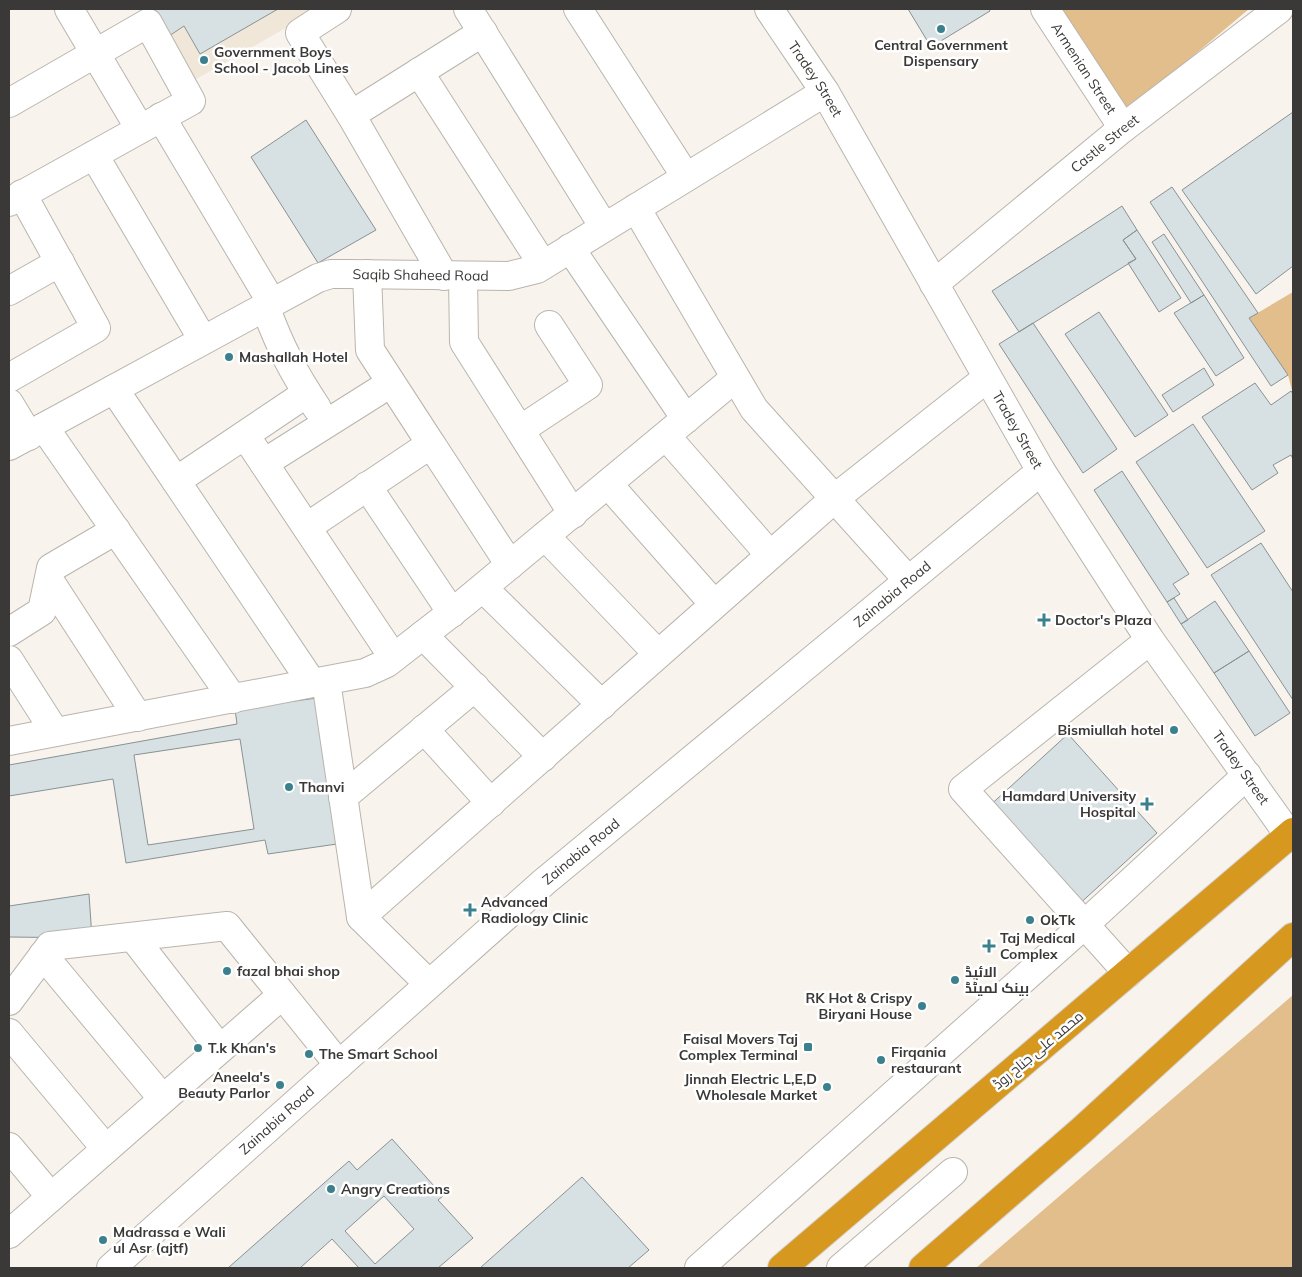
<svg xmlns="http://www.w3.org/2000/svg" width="1302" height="1277" font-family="Mulish,Cairo,sans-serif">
	<rect width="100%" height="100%" fill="#f8f3ec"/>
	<path fill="#f0e7d9" d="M150,9h169l-128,73z"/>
	<path fill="#e1be8b" d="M1058,9h191l-123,103z
		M1293,292v102l-5,-19 -39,-57z
		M1293,995v273h-317z"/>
	<path fill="#d7e0e2" stroke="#899293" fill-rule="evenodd" d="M150,9h128l-78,45 -16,-28 -18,12z
		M908,9h81l1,2 -59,36z
		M1293,112v154l-37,28 -74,-104z
		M306,120l70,110 -58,33 -67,-106z
		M1172,187l86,126 -9,5 39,57 -17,11 -121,-184z
		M1122,206l15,24 -14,10 13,19 -117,73 -27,-41z
		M1137,230l44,68 -22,14 -31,-49 8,-4 -13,-19z
		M1164,234l40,61 -13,8 -39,-61z
		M1204,295l40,63 -28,18 -42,-63z
		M1099,312l69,103 -33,22 -70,-103z
		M1033,323l84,126 -34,24 -84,-129z
		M1204,368l10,17 -41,27 -11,-17z
		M1255,383l16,22 20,-14 2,3v65l-2,-4 -18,10 5,8 -26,17 -50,-73z
		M1193,424l72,107 -58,37 -71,-106z
		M1122,471l67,103 -16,10 7,10 -13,8 -73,-112z
		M1261,543l32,49v108l-82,-125z
		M1174,598l14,22 -7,4 -14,-22z
		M1215,601l34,50 -35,22 -33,-49z
		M1249,651l41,62 -35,23 -41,-63z
		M317,698l20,146 -69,10 -3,-14 -139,23 -13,-84 -104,17v-31l228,-41 -2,-15zM240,739l14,90 -106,16 -14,-90z
		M1068,734l89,99 -93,85 -90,-98z
		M89,894l3,44 -83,-1v-31z
		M392,1139l51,57 -5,4 35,38 -35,30h-79l-27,-29 -32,29h-72l121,-107 8,9zM384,1196l30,33 -39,35 -30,-33z
		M582,1177l67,73 -21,18h-148z"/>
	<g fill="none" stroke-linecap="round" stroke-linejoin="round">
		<defs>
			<g id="minor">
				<path d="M69,9l71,120"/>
				<path d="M337,9l-37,24 51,82 93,161"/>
				<path d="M468,9l136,218"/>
				<path d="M578,9l108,168"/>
				<path id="s1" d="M769,9l56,83 216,379 109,169 139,195"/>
				<path id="s2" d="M1045,9l78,119"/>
				<path d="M419,72l124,193"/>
				<path d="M9,103l139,-80 43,78 -182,101"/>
				<path d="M351,115l132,-83"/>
				<path d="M161,117l111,186"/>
				<path d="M94,155l109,185"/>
				<path d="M636,208l118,201 154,171"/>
				<path d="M570,248l116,171"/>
				<path d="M367,274l3,76 61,94"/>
				<path d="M463,276l1,66 109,172"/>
				<path id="s3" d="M934,284l189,-156 156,-119"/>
				<path d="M9,291l51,-29"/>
				<path d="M265,306c15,41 28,66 52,102"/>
				<path d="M9,378l87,-50 -74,-134"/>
				<path d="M114,389l198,294"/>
				<path d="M9,403l20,33"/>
				<path d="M44,427l189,272"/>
				<path d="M520,430l68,-45 -39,-60"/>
				<path d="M245,435l148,222"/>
				<path d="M666,436l104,119"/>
				<path id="s4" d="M9,446l309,-168 13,-4h17l161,2 28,-7 288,-177"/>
				<path d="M264,463l127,-80"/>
				<path d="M176,481l131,-88"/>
				<path d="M608,484l106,120"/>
				<path d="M367,486l85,127"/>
				<path d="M307,527l124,-83 79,121"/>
				<path d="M545,536l113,118"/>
				<path d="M49,580l89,137"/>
				<path d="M483,588l119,117"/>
				<path d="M9,632l33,-21 9,-43 65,-38"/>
				<path d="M423,635l120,122"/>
				<path d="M9,660l46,72"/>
				<path d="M326,681l35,236 68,67"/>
				<path d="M424,729l67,74"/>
				<path d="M9,741l356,-68 22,-10 77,-60 271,-225"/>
				<path d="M343,797l132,-110"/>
				<path d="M361,917l473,-418 153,-121"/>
				<path d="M133,937l87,112"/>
				<path d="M43,955l120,144"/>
				<path d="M1128,973l-165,-184 187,-149"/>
				<path d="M9,1001l41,-55 177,-20 112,139"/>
				<path d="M9,1033l97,116"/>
				<path d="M9,1147l42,50"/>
				<path d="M9,1234l273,-239"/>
				<path id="s5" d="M111,1268l433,-386 497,-411"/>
				<path d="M699,1268l385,-343 163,-150"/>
				<path d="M841,1268l112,-96"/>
			</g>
			<path id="highway" d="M782,1268l511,-436
				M923,1268l159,-138 211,-193"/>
		</defs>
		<use href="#minor" stroke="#b9b5ae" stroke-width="30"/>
		<use href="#highway" stroke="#d4d3d3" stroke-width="30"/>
		<use href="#minor" stroke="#fff" stroke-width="28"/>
		<use href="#highway" stroke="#d79820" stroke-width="28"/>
	</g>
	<g fill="#3b818d" stroke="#fff" stroke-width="2">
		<circle cx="941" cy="29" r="5"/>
		<circle cx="204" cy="60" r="5"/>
		<circle cx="229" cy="357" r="5"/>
		<path d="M1041.5 612.5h5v5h5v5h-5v5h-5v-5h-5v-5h5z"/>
		<circle cx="1174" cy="730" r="5"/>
		<circle cx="289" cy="787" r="5"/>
		<path d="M1144.5 796.5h5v5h5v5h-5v5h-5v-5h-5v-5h5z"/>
		<path d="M467.5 902.5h5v5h5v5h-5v5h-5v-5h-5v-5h5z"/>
		<circle cx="1030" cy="920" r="5"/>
		<path d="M986.5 938.5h5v5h5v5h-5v5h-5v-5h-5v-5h5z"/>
		<circle cx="227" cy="971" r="5"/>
		<circle cx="955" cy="980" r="5"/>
		<circle cx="922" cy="1006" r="5"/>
		<rect x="803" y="1042" width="10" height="10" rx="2.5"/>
		<circle cx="198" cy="1048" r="5"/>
		<circle cx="309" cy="1054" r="5"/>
		<circle cx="881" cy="1060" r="5"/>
		<circle cx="280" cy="1085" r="5"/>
		<circle cx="827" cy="1087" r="5"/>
		<circle cx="331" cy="1189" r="5"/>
		<circle cx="103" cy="1240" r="5"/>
	</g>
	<g text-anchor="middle" stroke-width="5" stroke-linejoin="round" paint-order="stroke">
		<g font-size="14" font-weight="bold" fill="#3b3937" stroke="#fff" text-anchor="start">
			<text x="941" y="50" text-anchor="middle">Central Government<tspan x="941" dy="16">Dispensary</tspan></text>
			<text x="214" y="57">Government Boys<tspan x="214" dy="16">School - Jacob Lines</tspan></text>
			<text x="239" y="362">Mashallah Hotel</text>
			<text x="1055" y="625">Doctor's Plaza</text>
			<text x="1164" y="735" text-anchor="end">Bismiullah hotel</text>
			<text x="299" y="792">Thanvi</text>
			<text x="1136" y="801" text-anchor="end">Hamdard University<tspan x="1136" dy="16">Hospital</tspan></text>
			<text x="481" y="907">Advanced<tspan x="481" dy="16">Radiology Clinic</tspan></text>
			<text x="1040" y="925">OkTk</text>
			<text x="1000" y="943">Taj Medical<tspan x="1000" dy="16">Complex</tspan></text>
			<text x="237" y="976">fazal bhai shop</text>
			<text x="965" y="977">الائیڈ<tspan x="965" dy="16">بینک لمیٹڈ</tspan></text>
			<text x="912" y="1003" text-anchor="end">RK Hot &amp; Crispy<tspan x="912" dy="16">Biryani House</tspan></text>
			<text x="798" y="1044" text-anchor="end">Faisal Movers Taj<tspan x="798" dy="16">Complex Terminal</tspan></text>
			<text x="208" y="1053">T.k Khan's</text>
			<text x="891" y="1057">Firqania<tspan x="891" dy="16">restaurant</tspan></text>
			<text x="319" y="1059">The Smart School</text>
			<text x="270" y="1082" text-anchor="end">Aneela's<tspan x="270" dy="16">Beauty Parlor</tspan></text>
			<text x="817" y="1084" text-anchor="end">Jinnah Electric L,E,D<tspan x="817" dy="16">Wholesale Market</tspan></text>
			<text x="341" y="1194">Angry Creations</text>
			<text x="113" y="1237">Madrassa e Wali<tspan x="113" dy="16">ul Asr (ajtf)</tspan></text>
		</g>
		<g font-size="14" fill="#3b3937" stroke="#fff">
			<text dy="5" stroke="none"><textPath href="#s2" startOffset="71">Armenian Street</textPath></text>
			<text dy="5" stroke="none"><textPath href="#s1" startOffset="84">Tradey Street</textPath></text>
			<text dy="5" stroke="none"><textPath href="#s3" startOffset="221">Castle Street</textPath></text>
			<text dy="5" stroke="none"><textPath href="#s4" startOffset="455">Saqib Shaheed Road</textPath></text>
			<text dy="5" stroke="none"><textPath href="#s1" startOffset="489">Tradey Street</textPath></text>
			<text dy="5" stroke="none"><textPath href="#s5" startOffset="1032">Zainabia Road</textPath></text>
			<text dy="5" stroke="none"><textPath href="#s1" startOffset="894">Tradey Street</textPath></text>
			<text dy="5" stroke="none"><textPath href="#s5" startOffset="628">Zainabia Road</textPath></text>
			<text transform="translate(1038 1050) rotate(-40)" y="5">محمد علی جناح روڈ</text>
			<text dy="5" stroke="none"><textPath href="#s5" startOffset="222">Zainabia Road</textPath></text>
		</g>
	</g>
	<rect width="1302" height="1277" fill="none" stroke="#3b3937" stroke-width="20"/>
</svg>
